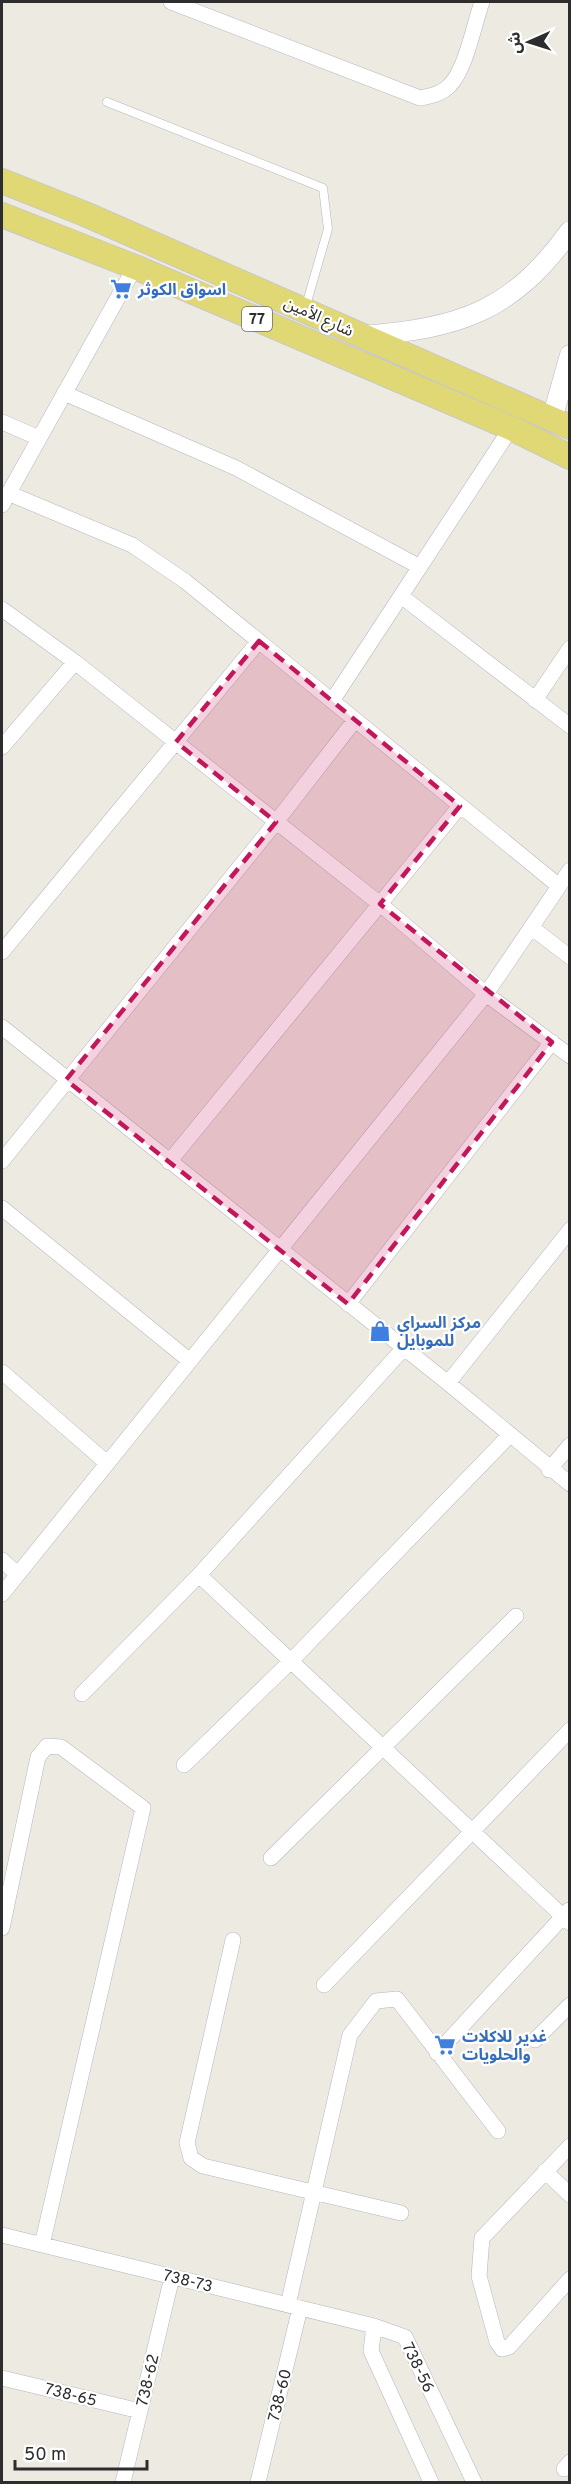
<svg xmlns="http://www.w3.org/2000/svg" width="571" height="2484" font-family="Overpass,'Noto Sans Arabic',sans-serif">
	<rect width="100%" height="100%" fill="#edeae2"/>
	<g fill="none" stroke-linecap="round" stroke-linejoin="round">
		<defs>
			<path id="service" d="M107,102l216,86 5,41 -23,80"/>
			<path id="minor" d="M171,2l249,96c11,-2 22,-4 30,-13 16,-16 24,-61 32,-83
				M64,393l172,75 184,99
				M2,422l37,16
				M8,493l124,52 53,36 374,305
				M2,505l133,-238
				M401,596l169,130
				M2,609l73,53 305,242 106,90 84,62
				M535,700l35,-52
				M332,701l179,-273
				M2,747l73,-85
				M531,927l39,30
				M2,952l257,-311
				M2,1027l446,356 122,101
				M2,1161l274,-339 79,-102
				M169,1162l291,-356
				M2,1208l188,153
				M348,1304l204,-262
				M2,1372l105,91
				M448,1383l122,-153
				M549,1470l21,-25
				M2,1560l15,14
				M199,1575l371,348
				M2,1594l484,-600 84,-124
				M82,1694l117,-119 204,-226
				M184,1765l107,-104 218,-225
				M271,1858l245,-242
				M2,1928l36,-171 9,-11 14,1 82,61 -101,437
				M233,1940l-46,203 4,15 12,8 198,47
				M324,1985l246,-255
				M535,2040l35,-35
				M437,2053l132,-143
				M570,2146l-88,92 -3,38 18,66 5,7 7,-2 61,-68
				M545,2171l25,24
				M2,2235l372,91 31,11 69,145
				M288,2305l62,-270 26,-34 21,-2 101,132
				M374,2326l-3,25 60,131
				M2,2378l138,33
				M564,2469l6,-7
				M123,2482l49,-205
				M258,2482l42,-174"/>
			<path id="tertiary" d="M363,336c95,-8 148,-23 207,-105
				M552,419l18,-64"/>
			<path id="primary" d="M2,181l83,33 485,213
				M2,215l133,52 376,161 59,29"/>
		</defs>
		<use href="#service" stroke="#b5b6bf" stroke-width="9"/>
		<use href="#minor" stroke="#b5b6bf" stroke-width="16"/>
		<use href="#tertiary" stroke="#b5b6bf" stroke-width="21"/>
		<use href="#primary" stroke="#c8c8c8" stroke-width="26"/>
		<use href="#service" stroke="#fff" stroke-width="8"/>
		<use href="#minor" stroke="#fff" stroke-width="15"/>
		<use href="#tertiary" stroke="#fff" stroke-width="20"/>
		<use href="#primary" stroke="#e0d874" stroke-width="24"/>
	</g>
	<path fill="#c2185b" fill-opacity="0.2" stroke="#c2185b" stroke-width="4.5" stroke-dasharray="12 8" stroke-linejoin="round" d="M259,641l201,165 -80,98 172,138 -204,262 -282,-224 210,-258 -100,-80z"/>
	<defs>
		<symbol id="supermarket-bare" viewBox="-9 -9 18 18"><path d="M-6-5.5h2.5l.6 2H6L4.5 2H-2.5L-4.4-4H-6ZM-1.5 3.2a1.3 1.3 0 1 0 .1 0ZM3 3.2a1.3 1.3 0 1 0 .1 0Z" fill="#3f7fe0" stroke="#fff" stroke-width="2.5" paint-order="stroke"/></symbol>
		<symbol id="shop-bare" viewBox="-9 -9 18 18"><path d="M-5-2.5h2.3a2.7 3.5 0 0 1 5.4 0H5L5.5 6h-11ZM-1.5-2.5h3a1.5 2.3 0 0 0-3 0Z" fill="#3f7fe0" stroke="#fff" stroke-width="2.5" paint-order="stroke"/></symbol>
	</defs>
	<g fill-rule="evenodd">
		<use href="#supermarket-bare" x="106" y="274" width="30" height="30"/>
		<use href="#shop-bare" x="365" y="1316" width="30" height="30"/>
		<use href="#supermarket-bare" x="430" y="2030" width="30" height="30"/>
	</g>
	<g text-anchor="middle" stroke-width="4.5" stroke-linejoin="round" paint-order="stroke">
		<rect fill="#fff" stroke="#6c6c6c" stroke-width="1.5" x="242" y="307" width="30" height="24" rx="4.5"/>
		<g font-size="15" font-weight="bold" fill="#2d2d2d">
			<text x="257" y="324">77</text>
		</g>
		<g font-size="16" font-weight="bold" fill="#366cbe" stroke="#fff" text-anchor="start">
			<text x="138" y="295">اسواق الكوثر</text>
			<text x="397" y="1328">مركز السراي<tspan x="397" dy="18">للموبايل</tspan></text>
			<text x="462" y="2042">غدير للاكلات<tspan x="462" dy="18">والحلويات</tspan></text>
		</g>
		<g font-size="16" fill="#2d2d2d" stroke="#fff">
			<text transform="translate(319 316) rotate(24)" y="6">شارع الأمين</text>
			<text transform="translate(188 2280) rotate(14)" y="6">738-73</text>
			<text transform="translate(419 2367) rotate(64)" y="6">738-56</text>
			<text transform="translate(147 2380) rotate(-77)" y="6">738-62</text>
			<text transform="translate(71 2394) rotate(14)" y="6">738-65</text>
			<text transform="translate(279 2395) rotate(-76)" y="6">738-60</text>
		</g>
	</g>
	<rect width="571" height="2484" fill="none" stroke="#2d2d2d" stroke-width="6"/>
	<g transform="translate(529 42) rotate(267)" stroke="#ffffff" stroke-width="4.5" paint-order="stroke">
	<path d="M0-4.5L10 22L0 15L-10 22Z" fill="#2d2d2d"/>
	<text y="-9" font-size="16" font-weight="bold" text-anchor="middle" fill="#2d2d2d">ش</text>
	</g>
	<path d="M15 2460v9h132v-9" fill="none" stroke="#2d2d2d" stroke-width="3"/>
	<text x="24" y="2460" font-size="18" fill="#2d2d2d" stroke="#ffffff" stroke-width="4.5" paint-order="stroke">50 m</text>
</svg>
